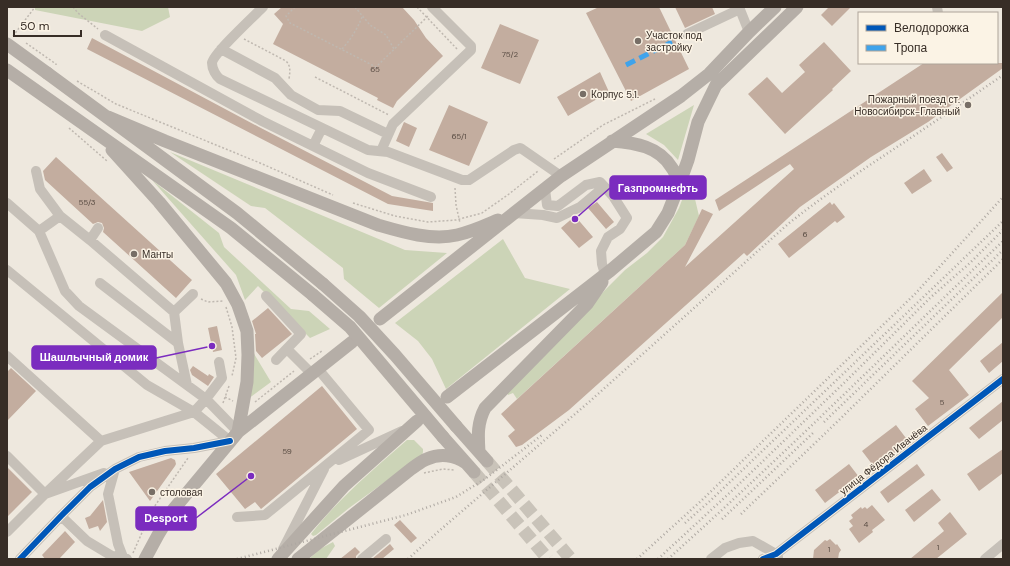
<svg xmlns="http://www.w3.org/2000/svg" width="1010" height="566" font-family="'DM Sans',sans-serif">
	<rect width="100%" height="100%" fill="#eee8de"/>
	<path fill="#ccd4b7" d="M35,7h133l2,10 -28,14 -107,-21z
		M694,105l-16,55 -14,-15 -18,-11z
		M170,152l235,98 42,3 -68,55 -35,-29 -1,-11 -78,-60 -14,-2z
		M152,180l67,53 5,14 67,62 18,2 21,18 -20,9 -52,-52 -13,14 -9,-25z
		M693,181l4,2v3l-2,13 4,17 -14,29 -168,154 -4,-6 -5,2 -1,-4 68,-67 30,-34 20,-20 22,-17 16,-16 16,-29 9,-24z
		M503,239l22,39 45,11 -124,100 -14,-30 -14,-18 -23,-18z
		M253,352l18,30 -23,17z
		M407,440h7l9,9v3l-1,3 -73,53 -33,27 -3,1 -2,-2c28,-36 62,-64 96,-94z
		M333,542l2,4 -9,13h-17l11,-10z"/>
	<path fill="#c3ad9f" d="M282,7h120l12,13 12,18 17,18 -46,45 -4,7 -16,-8 1,-2 -105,-54 10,-20 -9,-10z
		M599,7h60l30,62 -58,32 -45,-88z
		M675,7h37l3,7 -30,14z
		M829,7h22l-19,19 -11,-11z
		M500,24l39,16 -19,44 -39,-16z
		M92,38l167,89 133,69 41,7v8l-45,-7 -301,-155z
		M824,42l27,29 -19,18 1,1 -48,44 -37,-40 19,-17 15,16 23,-21 -6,-7z
		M924,63h79v5l-75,54 -57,35 -71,50 -53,49 -3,-3 -175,157 -47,35 -6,2 -8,-11 7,-6 -14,-16 184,-169 17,-36 11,5 -28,53 109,-98 -4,-5 -71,47 -4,-11z
		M600,72l9,20 -41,24 -11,-19z
		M449,105l39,17 -19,44 -40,-16z
		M404,122l13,6 -8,19 -13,-6z
		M942,153l11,15 -6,4 -11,-15z
		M56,157l136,123 -16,18 -73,-66 1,-4 -2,-5 -4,-1 -5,2 -48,-44 -2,-9z
		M924,169l8,12 -20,13 -8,-11z
		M597,202l17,20 -8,7 -18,-21z
		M830,202l2,3 2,-2 11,14 -8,6 -2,-2 -46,37 -11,-14z
		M575,216l18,21 -14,11 -18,-20z
		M1003,292v25l-54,53 20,25 -41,31 -13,-17 14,-11 -17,-17z
		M268,308l24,26 -30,24 -6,-7 -1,-17h1l-4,-13z
		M217,326l5,24 -9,2 -5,-24z
		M1003,342v19l-14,12 -9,-12z
		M193,366l15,10 1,-2 5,3 -6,9 -16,-11 -2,-5z
		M11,368l25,23 -29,30v-49z
		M322,386l35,43 -96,80 -6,-7 -10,7 -29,-35z
		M1003,401v19l-24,19 -10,-11z
		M896,425l13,17 -34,26 -13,-17z
		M1003,449v24l-24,18 -12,-17z
		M171,458l4,2 1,4 -1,2 -25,35 -21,-29z
		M849,464l10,13 -34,26 -10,-13z
		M917,464l8,11 -37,28 -8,-11z
		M7,467l25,25 -25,25z
		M932,489l9,11 -27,22 -9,-12z
		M103,500l4,22 -7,9 -2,-5 -9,3 -4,-11 5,-2z
		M872,505l13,15 -13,10 1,2 -14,11 -10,-14 4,-3 -4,-5 4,-3 -2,-3 10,-8 1,2 3,-2 2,2z
		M950,512l17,22 -31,25h-26l34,-28 -6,-8z
		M400,520l17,18 -6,5 -17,-18z
		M65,531l10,11 -16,17h-14l-3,-4z
		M830,539l6,6 1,-1 4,6 -2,3 -1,6h-25l1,-9 11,-10 2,1z
		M390,544l4,5 -12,10h-10z
		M355,547l5,5 -4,4v3h-16z"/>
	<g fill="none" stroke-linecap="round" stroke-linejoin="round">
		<path stroke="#c9c3b9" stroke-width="13" stroke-dasharray="13 6" stroke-linecap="butt" d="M487,461l84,98
			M474,472l74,87"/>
		<path stroke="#bfb8b0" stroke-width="1.5" stroke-dasharray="2 2" stroke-linecap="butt" d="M73,7l5,6 20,16
			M295,7l-9,9 4,7 86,44 52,-51
			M355,7l15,18 16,10 8,14
			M417,7l40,42
			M13,36l22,-29
			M244,39l42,22c5,5 4,11 3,18
			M26,43l30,21v1
			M342,49c10,-11 15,-20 21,-34
			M315,77l74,38
			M77,81l39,23 144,59 73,32
			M69,128l38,33
			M554,159l49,-34 52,-26
			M455,188l1,17 4,18
			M353,203l42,13 33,6 28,-2 26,-7 27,-19 29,-23
			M201,299l7,3 16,-1
			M226,307l6,20 4,31 -4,18
			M310,359l12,-8
			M225,397l8,4
			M255,402l39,-31
			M223,403l6,-17
			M424,473l19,-4 11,1
			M133,553l19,-43 36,-52"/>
		<path stroke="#c6c0b8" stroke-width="10" d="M263,7c-9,9 -50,47 -51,56 0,6 4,13 8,16l148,71 20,2 74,28h7l45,-30 6,-2 2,1 39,27
			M739,7l10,25
			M937,7l1,6
			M687,34l53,-25
			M105,35l157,86 106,52 63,24
			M221,49l54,29 16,17 27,15 22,1 48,23
			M313,146l9,-18
			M381,151l12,-27 78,-74v-4l-39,-39
			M36,171l4,18 20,27 -21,15
			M545,189l2,16 11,1 28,-21 14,-3 13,14 14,22 -7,11 -12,8 -7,14 1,13 3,10
			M7,203l32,28 26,60 14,15 127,93 32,33
			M514,213l29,2 14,3 23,-11 24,-20
			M60,216l30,24 84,72 19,-18
			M90,240l8,-12
			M7,270l140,115 47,27 -93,29 -94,-85
			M100,283l78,60
			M266,296l35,38 -25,26
			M174,312l4,31 9,42
			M287,349l25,25
			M219,362l3,16 -16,21 -12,13 36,29
			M7,456l38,38 56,-53
			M339,460l63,-29
			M115,469l-7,25 10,50 5,13
			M61,516l26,25 25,15 11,1 4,2
			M237,517l28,-2 104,-85 -51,-61
			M7,532l38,-38 59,-21
			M283,549l41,-80
			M20,559l41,-43 29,-29 25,-18 24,-12 26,-6 29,-3 36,-7
			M362,559l24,-20
			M711,559l14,-11 14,-5 14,-2 23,13 2,3
			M763,559l13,-5 227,-175
			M985,559l18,-15"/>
		<path stroke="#b5aea7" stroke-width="13" d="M7,70l224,158 82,67
			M47,73l190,140 86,71
			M108,117l57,24 213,84c24,7 54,16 79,10 14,-3 27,-9 41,-15
			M612,141c23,2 47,5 60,27 4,5 5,12 7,17
			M112,150l47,52 67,81 12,22 9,26 1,24 -1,27 -9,50
			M380,319l181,-143 120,-80 28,-22 40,-42 26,-25
			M447,397l164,-127 45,-38 12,-19 11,-28 9,-25 10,-38 18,-37 81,-78
			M456,426l31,35
			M443,437l31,35
			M479,452c-1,-16 -2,-29 6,-44l102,-104 15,-22
			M145,559l13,-24 15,-25 65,-78 114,-90
			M278,559l66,-73 73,-65
			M298,559l113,-90c5,-3 10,-8 16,-10 13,-6 28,-4 39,4"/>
		<path stroke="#aea8a2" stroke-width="2.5" stroke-dasharray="1 3" stroke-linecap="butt" d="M824,422l179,-172
			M741,514l96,-92 166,-163
			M722,519l91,-86
			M685,523l25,-22 293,-280
			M237,559l169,-44 50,-18 29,-18 57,-44
			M408,559l31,-28 150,-129 199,-178c40,-32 82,-59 124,-87 31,-21 61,-41 91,-62
			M637,559l65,-59 213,-206 88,-97
			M658,559l78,-72 111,-107 84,-83 39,-34 33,-33
			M668,559c115,-103 224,-212 335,-318"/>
		<path stroke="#b5aea7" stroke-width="13" d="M7,44l40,29
			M323,284l36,32 36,39 61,71
			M313,295l37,32 93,110"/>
		<path stroke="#3fa3eb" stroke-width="5" stroke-dasharray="10 5" stroke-linecap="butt" d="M626,65l46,-23"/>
		<defs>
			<path id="cycleway" d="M20,559l41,-43 29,-29 25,-18 24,-12 26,-6 29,-3 36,-7
				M763,559l13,-5 227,-175"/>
		</defs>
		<use href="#cycleway" stroke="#fbf3e5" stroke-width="8"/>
		<use href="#cycleway" stroke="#0057b8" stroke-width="6"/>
	</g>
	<g fill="#776e66" stroke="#fbf3e5" stroke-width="1.5">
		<circle cx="638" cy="41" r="4"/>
		<circle cx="583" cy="94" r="4"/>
		<circle cx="968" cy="105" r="4"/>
		<circle cx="134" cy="254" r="4"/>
		<circle cx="152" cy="492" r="4"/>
	</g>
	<g text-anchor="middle" stroke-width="3" stroke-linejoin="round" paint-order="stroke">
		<g font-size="8" fill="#5a4d44">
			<text x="510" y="57">75/2</text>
			<text x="375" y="72">65</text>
			<text x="459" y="139">65/1</text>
			<text x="87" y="205">55/3</text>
			<text x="805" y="237">6</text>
			<text x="942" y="405">5</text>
			<text x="287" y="454">59</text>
			<text x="866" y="527">4</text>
			<text x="938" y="550">1</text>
			<text x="829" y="552">1</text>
		</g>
		<g font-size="10" fill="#372d26" stroke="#fbf3e5" text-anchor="start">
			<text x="646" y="39">Участок под<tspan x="646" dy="12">застройку</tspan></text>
			<text x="591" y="98">Корпус 5.1.</text>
			<text x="960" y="103" text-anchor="end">Пожарный поезд ст.<tspan x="960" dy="12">Новосибирск-Главный</tspan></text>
			<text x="142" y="258">Манты</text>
			<text x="160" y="496">столовая</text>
		</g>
		<g font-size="10" fill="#372d26" stroke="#fbf3e5">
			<text transform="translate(883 459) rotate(-38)" y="4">улица Фёдора Ивачёва</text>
		</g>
	</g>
	<path fill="none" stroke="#7b2cbf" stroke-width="1.5" d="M575 219L610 188M212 346L156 358M251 476L196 518"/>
	<g fill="#7b2cbf" stroke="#fbf3e5" stroke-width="1.5">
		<circle cx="575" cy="219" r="4"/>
		<circle cx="212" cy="346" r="4"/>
		<circle cx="251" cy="476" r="4"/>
	</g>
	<g fill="#7b2cbf" stroke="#7b2cbf" stroke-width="1.5">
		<rect x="610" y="176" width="96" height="23" rx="4"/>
		<rect x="32" y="346" width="124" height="23" rx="4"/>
		<rect x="136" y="507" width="60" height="23" rx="4"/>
	</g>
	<g font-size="11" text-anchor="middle" font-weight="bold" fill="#fff">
		<text x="658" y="192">Газпромнефть</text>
		<text x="94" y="361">Шашлычный домик</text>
		<text x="166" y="522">Desport</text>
	</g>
	<rect width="1010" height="566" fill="none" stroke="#372d26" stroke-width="16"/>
	<rect x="858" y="12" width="140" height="52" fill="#fbf3e5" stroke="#ada499"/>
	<rect x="866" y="25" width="20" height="6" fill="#0057b8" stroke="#ada499"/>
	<text x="894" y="32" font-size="12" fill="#372d26">Велодорожка</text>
	<rect x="866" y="45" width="20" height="6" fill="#3fa3eb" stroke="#ada499"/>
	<text x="894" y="52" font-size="12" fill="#372d26">Тропа</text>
	<path d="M14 30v6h67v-6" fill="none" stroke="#372d26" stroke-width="2"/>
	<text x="20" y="30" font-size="12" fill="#372d26" stroke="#fbf3e5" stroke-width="3" paint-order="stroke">50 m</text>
</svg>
